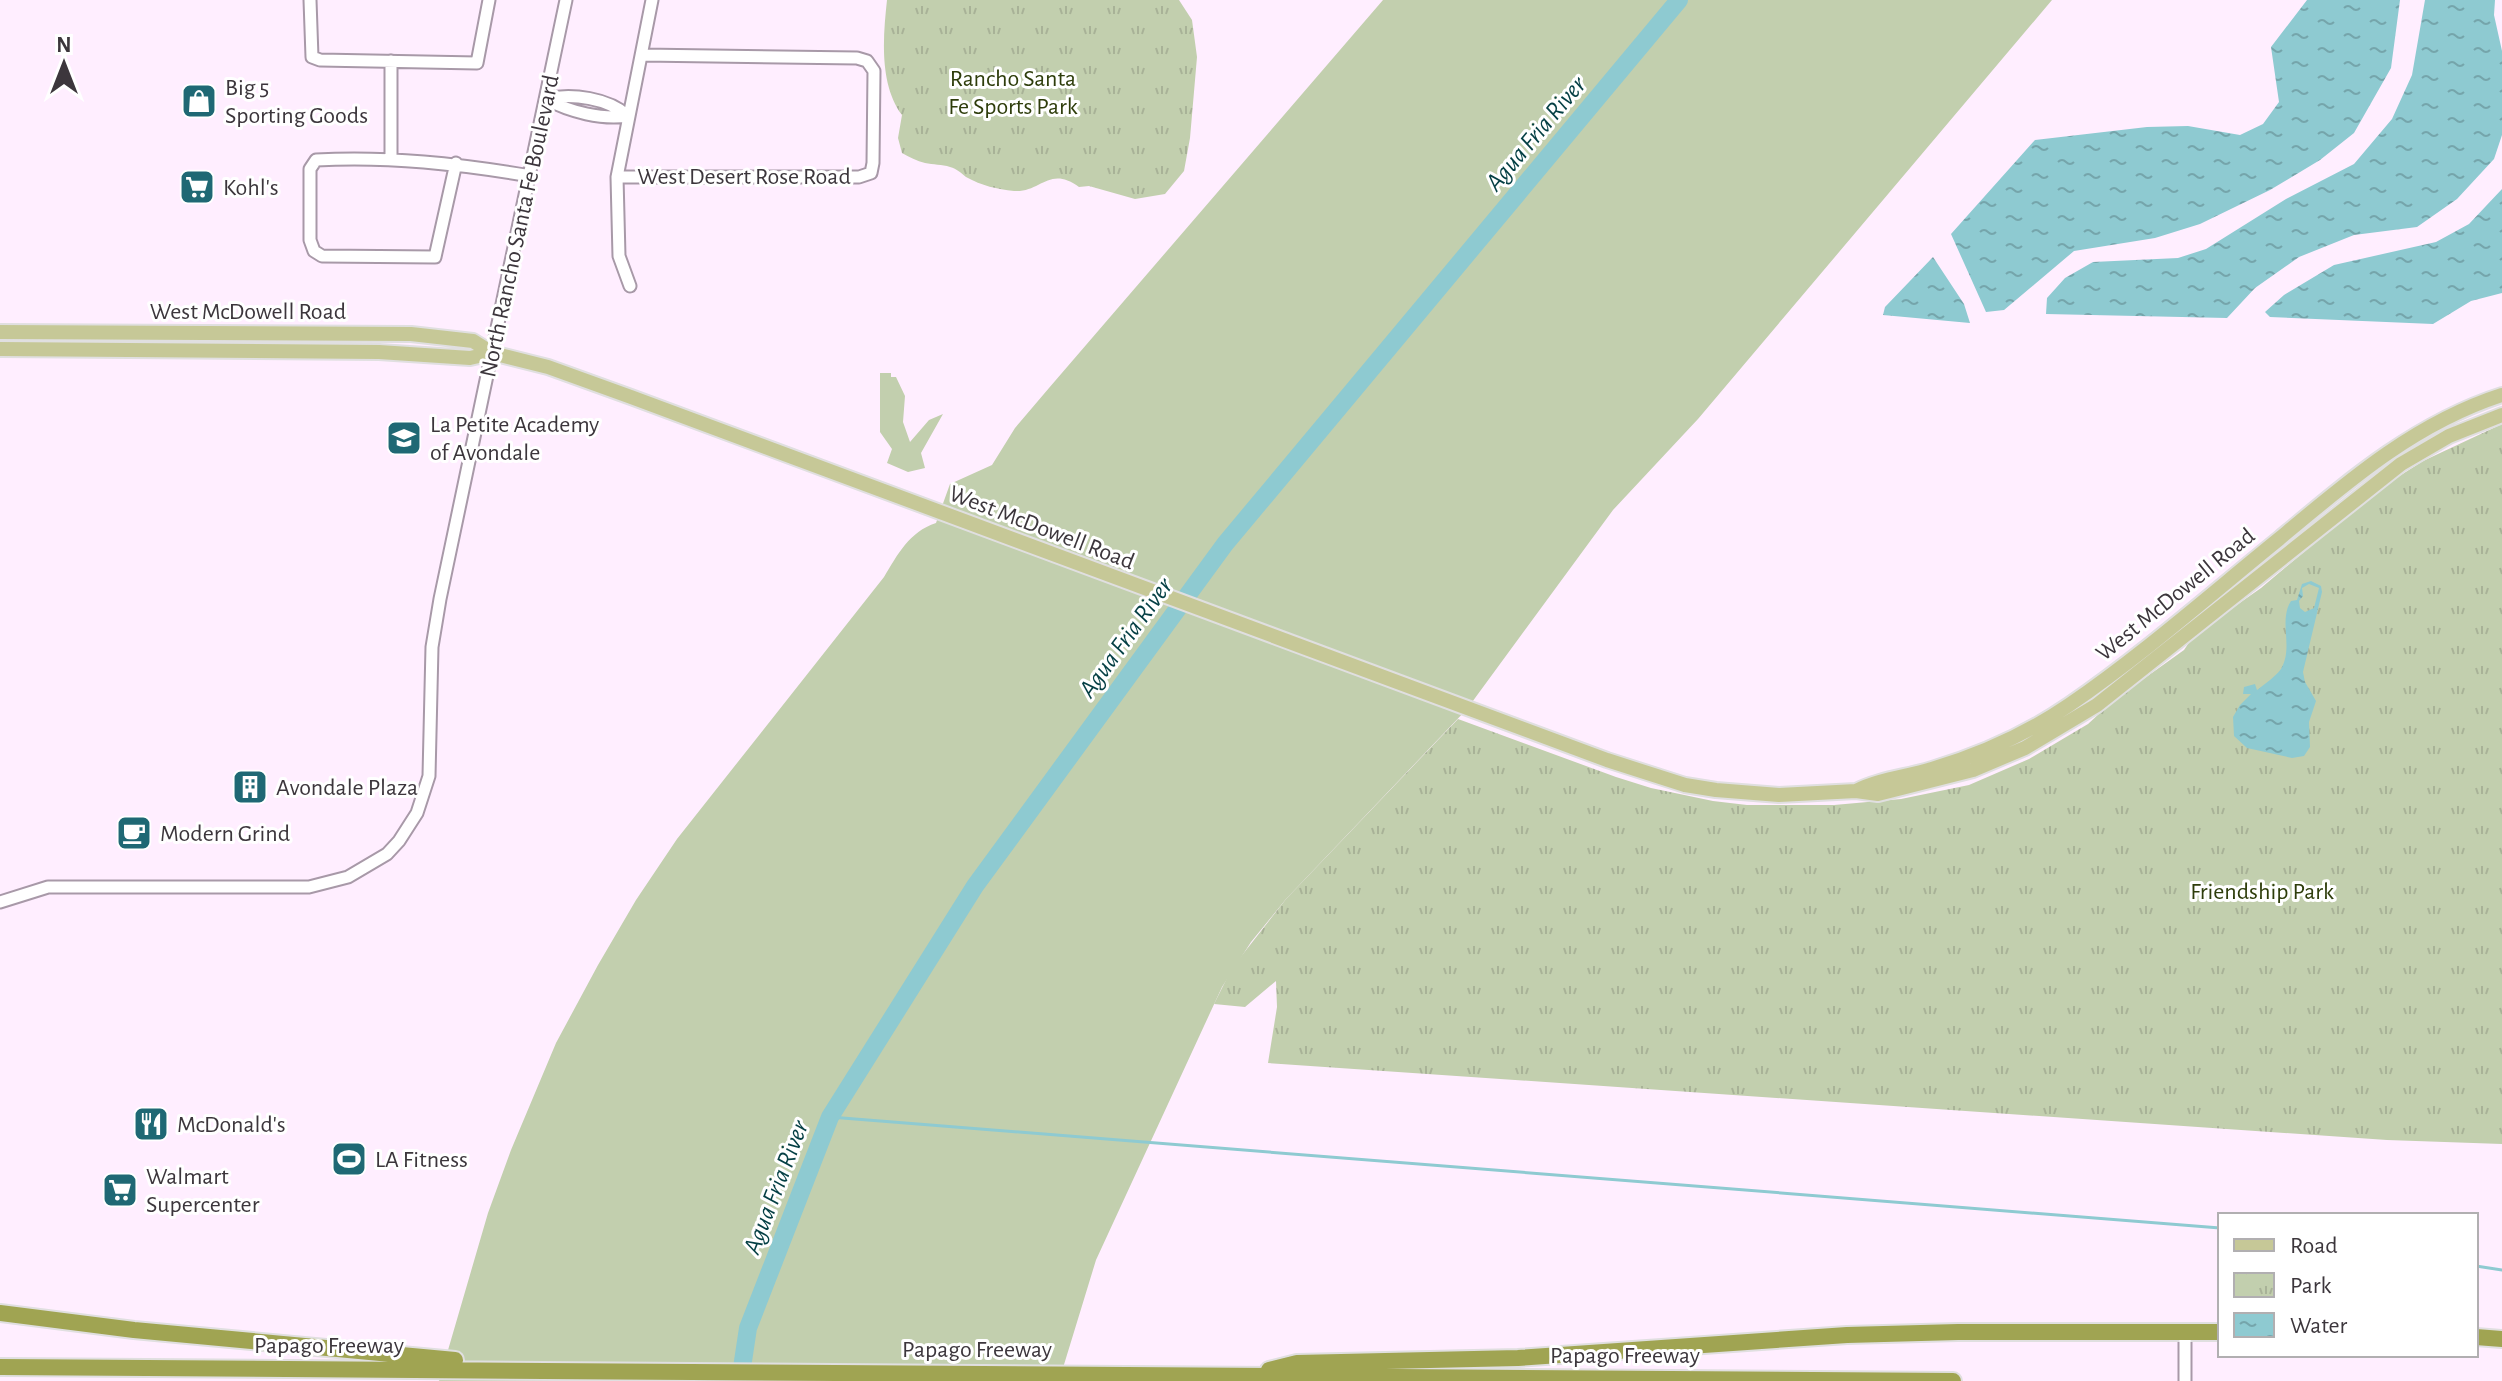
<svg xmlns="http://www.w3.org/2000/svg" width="2502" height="1381" font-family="'Alegreya Sans',sans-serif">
	<defs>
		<pattern id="park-tufts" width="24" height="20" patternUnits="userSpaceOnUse" patternTransform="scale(2)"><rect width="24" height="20" fill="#c2cfae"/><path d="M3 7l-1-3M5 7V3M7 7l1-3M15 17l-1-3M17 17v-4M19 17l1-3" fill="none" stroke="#a8b297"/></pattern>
		<pattern id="water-ripples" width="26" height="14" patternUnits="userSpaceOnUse" patternTransform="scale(2)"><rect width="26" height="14" fill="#8ecad1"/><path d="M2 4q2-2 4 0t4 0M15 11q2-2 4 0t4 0" fill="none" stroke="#75a5ab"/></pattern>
	</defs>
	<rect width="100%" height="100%" fill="#fef"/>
	<path fill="#c2cfae" d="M1383,0h669l-354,419 -85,91 -146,199 -181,190 -35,43 -29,45 -126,273 -37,121h-620l49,-168 23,-63 45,-107 42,-78 38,-65 41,-61 207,-262c14,-23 25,-45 52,-54l14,-39 42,-19 23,-37 34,-40z
		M880,373h11v4h5l9,19 -2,26 7,20 19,-22 14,-6 -22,39 4,15 -17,4 -21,-9 5,-14 -12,-17z"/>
	<path fill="url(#park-tufts)" d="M887,0h292l13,20 5,37 -7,81 -6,33 -19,23 -30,5 -46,-13 -10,1c-30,-22 -38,6 -65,4 -17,-2 -32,-5 -48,-14 -5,-4 -9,-8 -16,-10 -8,-3 -17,-2 -25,-4 -8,-2 -16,-6 -23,-10l-4,-15 4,-23c-23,-31 -19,-78 -15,-115z
		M2502,424v720l-115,-4 -1119,-77 9,-56 -1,-26 -31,26 -31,-3 18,-36 54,-69 172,-180 158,58 35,11 62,13 34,4h87l67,-6 68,-14 60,-26 59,-35 26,-24 70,-50 10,-15 67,-47 118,-99 44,-28z"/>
	<path fill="url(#water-ripples)" fill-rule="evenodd" d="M2307,0h93l-9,68 -37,65 -34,27 -50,30 -70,34 -45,14 -81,13 -70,59 -18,2 -35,-78 84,-94 112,-13 41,-1 52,9 23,-11 16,-22 -8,-55z
		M2425,0h70l-1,15 8,36v84l-8,24 -37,40 -40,28 -63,8 -55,22 -44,31 -28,30 -181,-4 1,-16 18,-20 28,-16 85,-4 28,-9 80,-50 68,-35 38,-45 20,-44z
		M2502,189v104l-31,8 -38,23 -163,-7 -5,-5 19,-17 50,-30 102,-23 33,-18z
		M1933,257l31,47 6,19 -87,-8 2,-8z
		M2311,581l10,5 1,6 -19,80 2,10 11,19 -7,21 1,25 -6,9 -12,2 -45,-10 -13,-12 -1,-19 7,-12 11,-11h-8l1,-7 11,-3 2,6c8,-6 18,-13 24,-21 13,-22 -3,-48 10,-68l6,-1 5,-16zM2309,584l10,4 -5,20 -9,4 -5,-4 -1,-7 4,-5 -1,-8z"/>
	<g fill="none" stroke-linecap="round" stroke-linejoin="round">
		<path stroke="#8ecad1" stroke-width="3" d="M830,1117l1390,111
			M2476,1266l26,4"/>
		<path stroke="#8ecad1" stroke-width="18" d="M740,1381l8,-53 82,-211 145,-231 250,-342 454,-544"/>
		<defs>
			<path id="minor" d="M310,0l2,57 8,3 157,3 12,-63
				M391,61v99
				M546,99c26,-6 62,-1 82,17
				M546,99c24,13 56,21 82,17
				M456,163l-21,94 -113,-1 -8,-5 -4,-11v-71l6,-9c73,-4 143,4 215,16
				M617,177h242l12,-4 2,-10 1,-92 -7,-10 -10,-3 -214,-3
				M630,286l-11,-30 -2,-79 35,-177
				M0,902l48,-15h261l39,-10 39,-23 12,-13 18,-28 12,-37 3,-129 8,-48 126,-599
				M2185,1381v-49"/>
			<path id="major" d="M0,332l411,2 62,7 19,12 56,14 83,30 976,363 78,25 31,5 63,5 77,-4 22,3 95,-24 52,-22 72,-43 304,-241 48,-28 53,-21
				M0,349l379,3 91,6 22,-5
				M1856,791c24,-12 50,-14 76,-22 47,-14 96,-36 137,-64 73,-50 141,-110 210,-166 68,-57 136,-116 223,-144"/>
			<path id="highway" d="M0,1313l134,17 321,30
				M2476,1337l26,2
				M0,1367l1953,14
				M1269,1370l28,-7 221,-5 329,-23 111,-3h262"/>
		</defs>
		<use href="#minor" stroke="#a899a8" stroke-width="15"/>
		<use href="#major" stroke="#e0dfe0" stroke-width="18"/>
		<use href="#highway" stroke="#e0dfe0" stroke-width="20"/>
		<use href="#minor" stroke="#fff" stroke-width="11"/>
		<use href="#major" stroke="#c6c897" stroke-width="14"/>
		<use href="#highway" stroke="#a0a452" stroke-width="16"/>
	</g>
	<defs>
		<symbol id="shop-square" viewBox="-11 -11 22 22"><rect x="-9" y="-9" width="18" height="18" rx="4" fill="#1f6874" stroke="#fff"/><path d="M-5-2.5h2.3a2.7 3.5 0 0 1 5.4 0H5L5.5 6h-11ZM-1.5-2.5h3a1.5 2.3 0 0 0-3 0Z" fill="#fff"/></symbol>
		<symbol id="supermarket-square" viewBox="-11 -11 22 22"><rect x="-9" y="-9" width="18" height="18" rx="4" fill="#1f6874" stroke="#fff"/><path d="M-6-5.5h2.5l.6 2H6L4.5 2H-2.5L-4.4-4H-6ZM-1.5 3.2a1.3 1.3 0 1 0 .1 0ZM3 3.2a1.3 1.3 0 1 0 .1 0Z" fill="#fff"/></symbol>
		<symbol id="school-square" viewBox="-11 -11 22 22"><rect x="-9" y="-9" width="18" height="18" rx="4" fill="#1f6874" stroke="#fff"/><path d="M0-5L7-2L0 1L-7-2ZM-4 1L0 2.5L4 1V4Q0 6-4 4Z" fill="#fff"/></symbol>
		<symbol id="building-square" viewBox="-11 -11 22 22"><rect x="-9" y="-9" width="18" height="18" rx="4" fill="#1f6874" stroke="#fff"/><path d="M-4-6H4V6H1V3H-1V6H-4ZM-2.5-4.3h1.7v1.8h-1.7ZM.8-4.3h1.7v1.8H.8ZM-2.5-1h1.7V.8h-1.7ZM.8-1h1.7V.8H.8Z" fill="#fff"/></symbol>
		<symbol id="cafe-square" viewBox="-11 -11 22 22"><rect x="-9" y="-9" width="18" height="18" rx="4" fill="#1f6874" stroke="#fff"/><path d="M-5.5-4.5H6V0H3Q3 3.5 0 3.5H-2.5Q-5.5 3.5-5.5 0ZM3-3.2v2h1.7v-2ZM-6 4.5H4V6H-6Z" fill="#fff"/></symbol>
		<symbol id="restaurant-square" viewBox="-11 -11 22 22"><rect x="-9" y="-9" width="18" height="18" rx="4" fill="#1f6874" stroke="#fff"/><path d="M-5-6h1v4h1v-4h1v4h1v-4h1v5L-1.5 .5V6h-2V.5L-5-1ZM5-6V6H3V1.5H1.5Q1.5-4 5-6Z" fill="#fff"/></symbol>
		<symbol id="stadium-square" viewBox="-11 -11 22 22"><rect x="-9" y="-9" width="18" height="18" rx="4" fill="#1f6874" stroke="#fff"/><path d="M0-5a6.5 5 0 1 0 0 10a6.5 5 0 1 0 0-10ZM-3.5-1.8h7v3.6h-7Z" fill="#fff"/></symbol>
	</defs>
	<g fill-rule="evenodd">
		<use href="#shop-square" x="179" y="81" width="40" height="40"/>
		<use href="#supermarket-square" x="177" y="167" width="40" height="40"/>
		<use href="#school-square" x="384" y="418" width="40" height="40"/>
		<use href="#building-square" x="230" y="767" width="40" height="40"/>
		<use href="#cafe-square" x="114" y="813" width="40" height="40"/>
		<use href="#restaurant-square" x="131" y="1104" width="40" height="40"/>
		<use href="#stadium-square" x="329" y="1139" width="40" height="40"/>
		<use href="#supermarket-square" x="100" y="1170" width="40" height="40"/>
	</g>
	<g text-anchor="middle" stroke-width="6" stroke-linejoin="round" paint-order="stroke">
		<g font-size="24" fill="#2e3d0b" stroke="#fff">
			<text x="1013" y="86">Rancho Santa<tspan x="1013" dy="28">Fe Sports Park</tspan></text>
			<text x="2262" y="899">Friendship Park</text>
		</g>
		<g font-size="24" fill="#3c363c" stroke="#fff" text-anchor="start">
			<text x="225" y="95">Big 5<tspan x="225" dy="28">Sporting Goods</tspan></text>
			<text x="223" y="195">Kohl's</text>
			<text x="430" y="432">La Petite Academy<tspan x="430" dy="28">of Avondale</tspan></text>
			<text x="276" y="795">Avondale Plaza</text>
			<text x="160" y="841">Modern Grind</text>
			<text x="177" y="1132">McDonald's</text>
			<text x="375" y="1167">LA Fitness</text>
			<text x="146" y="1184">Walmart<tspan x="146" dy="28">Supercenter</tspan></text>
		</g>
		<g font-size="24" fill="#3c363c" stroke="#fff">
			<text x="744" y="184">West Desert Rose Road</text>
			<text transform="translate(519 226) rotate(-78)" y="8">North Rancho Santa Fe Boulevard</text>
			<text x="248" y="319">West McDowell Road</text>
			<text transform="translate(1042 527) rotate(21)" y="8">West McDowell Road</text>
			<text transform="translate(2175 594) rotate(-39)" y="8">West McDowell Road</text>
			<text x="329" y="1353">Papago Freeway</text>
			<text x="977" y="1357">Papago Freeway</text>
			<text x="1625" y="1363">Papago Freeway</text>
		</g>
		<g font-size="26" font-style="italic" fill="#043f44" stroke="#fff">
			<text transform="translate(1535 133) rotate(-50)" y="9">Agua Fria River</text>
			<text transform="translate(1125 637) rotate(-54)" y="9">Agua Fria River</text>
			<text transform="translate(775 1187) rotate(-69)" y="9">Agua Fria River</text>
		</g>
	</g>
	<rect x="2218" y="1213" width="260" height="144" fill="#ffffff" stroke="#b1afb1" stroke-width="2"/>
	<rect x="2234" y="1239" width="40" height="12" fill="#c6c897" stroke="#b1afb1" stroke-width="2"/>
	<text x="2290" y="1253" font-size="24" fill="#3c363c">Road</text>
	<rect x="2234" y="1273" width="40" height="24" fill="url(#park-tufts)" stroke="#b1afb1" stroke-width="2"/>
	<text x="2290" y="1293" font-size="24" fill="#3c363c">Park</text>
	<rect x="2234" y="1313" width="40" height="24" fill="url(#water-ripples)" stroke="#b1afb1" stroke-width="2"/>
	<text x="2290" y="1333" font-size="24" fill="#3c363c">Water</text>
	<g transform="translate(64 64)" stroke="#ffffff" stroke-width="6" paint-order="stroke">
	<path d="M0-6L14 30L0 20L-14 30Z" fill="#3c363c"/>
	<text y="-12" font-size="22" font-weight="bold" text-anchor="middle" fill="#3c363c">N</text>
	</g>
</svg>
